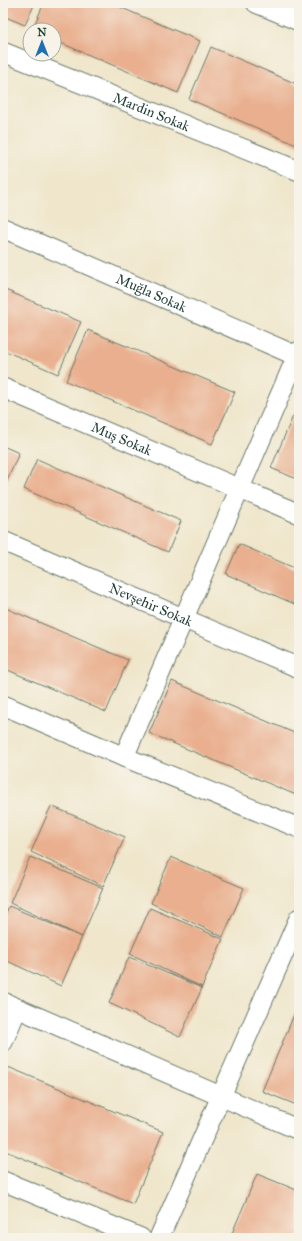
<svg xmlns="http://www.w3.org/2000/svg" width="302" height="1241" font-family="'IM FELL Great Primer',serif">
	<rect width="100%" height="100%" fill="#f7f3e8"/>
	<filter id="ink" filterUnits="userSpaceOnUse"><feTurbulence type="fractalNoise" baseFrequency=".025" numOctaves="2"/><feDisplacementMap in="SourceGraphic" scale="8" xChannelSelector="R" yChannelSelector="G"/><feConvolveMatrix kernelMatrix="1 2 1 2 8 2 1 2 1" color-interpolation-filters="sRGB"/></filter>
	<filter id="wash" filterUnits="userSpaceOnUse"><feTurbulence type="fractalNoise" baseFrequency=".012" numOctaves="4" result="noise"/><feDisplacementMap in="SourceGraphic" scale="16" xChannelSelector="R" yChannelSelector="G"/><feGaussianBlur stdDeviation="0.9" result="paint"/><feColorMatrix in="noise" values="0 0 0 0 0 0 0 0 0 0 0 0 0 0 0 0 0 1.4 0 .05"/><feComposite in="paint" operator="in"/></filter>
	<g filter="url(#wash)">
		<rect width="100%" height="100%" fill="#efe6cb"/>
		<g id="blocks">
			<path fill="#e9af8e" d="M3,3h32l-10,22 -22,-9z
				M44,3h66l90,38 -22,52 -124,-53v-10h-22z
				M211,47l88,38v61l-110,-47z
				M3,289l78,33 -23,52 -55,-24z
				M88,330l147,62 -23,52 -146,-63z
				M293,416l6,3v61l-28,-12z
				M3,446l16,7 -13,30 -3,-1z
				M37,459l144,62 -13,31 -144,-63z
				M239,544l60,26v36l-73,-32z
				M3,607l125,53 -22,52 -103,-44z
				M172,681l127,54v53l-3,7 -147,-62z
				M51,806l74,31 -22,49 -72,-34z
				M30,857l73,31 -21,49 -72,-34z
				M171,857l73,31 -21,49 -72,-34z
				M9,906l73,31 -21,49 -58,-27v-39z
				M150,908l73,31 -21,48 -72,-33z
				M129,957l73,31 -22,49 -71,-34z
				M299,1003v103l-37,-15z
				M8,1067l155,65 -30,72 -130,-54v-72z
				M257,1174l42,17v47h-69z"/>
		</g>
	</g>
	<g filter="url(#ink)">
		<use href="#blocks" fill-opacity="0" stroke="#687869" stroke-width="1"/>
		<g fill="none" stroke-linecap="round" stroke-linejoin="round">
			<defs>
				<g id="minor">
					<path d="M256,3l43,18"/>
					<path id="s1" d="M3,52l296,119"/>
					<path id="s2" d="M3,228l296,129"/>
					<path id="s3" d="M3,388l296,126"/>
					<path id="s4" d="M3,541l296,127"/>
					<path d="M3,705l121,52 175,71"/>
					<path d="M124,757l175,-406"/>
					<path d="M3,1002l296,128"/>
					<path d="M3,1042l14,-33"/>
					<path d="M3,1181l138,57"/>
					<path d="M159,1238l140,-320"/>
				</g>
			</defs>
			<use href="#minor" stroke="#687869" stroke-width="21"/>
			<use href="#minor" stroke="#fff" stroke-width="19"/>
		</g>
	</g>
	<g text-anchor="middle" stroke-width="3.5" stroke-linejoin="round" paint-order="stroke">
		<g font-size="14" fill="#1f3d34" stroke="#f7f3e8">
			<text dy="5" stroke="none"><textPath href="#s1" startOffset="160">Mardin Sokak</textPath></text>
			<text dy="5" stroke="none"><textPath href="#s2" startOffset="162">Muğla Sokak</textPath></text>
			<text dy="5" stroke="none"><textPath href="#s3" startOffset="129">Muş Sokak</textPath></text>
			<text dy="5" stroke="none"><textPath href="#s4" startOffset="161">Nevşehir Sokak</textPath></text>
		</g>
	</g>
	<rect width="302" height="1241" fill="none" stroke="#f7f3e8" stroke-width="16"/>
	<g transform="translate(42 42)"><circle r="19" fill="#f7f3e8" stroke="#a1aaa0"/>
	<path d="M0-3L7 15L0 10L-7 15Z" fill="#1f6fb2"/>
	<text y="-6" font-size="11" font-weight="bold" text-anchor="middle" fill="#1f3d34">N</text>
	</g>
</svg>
